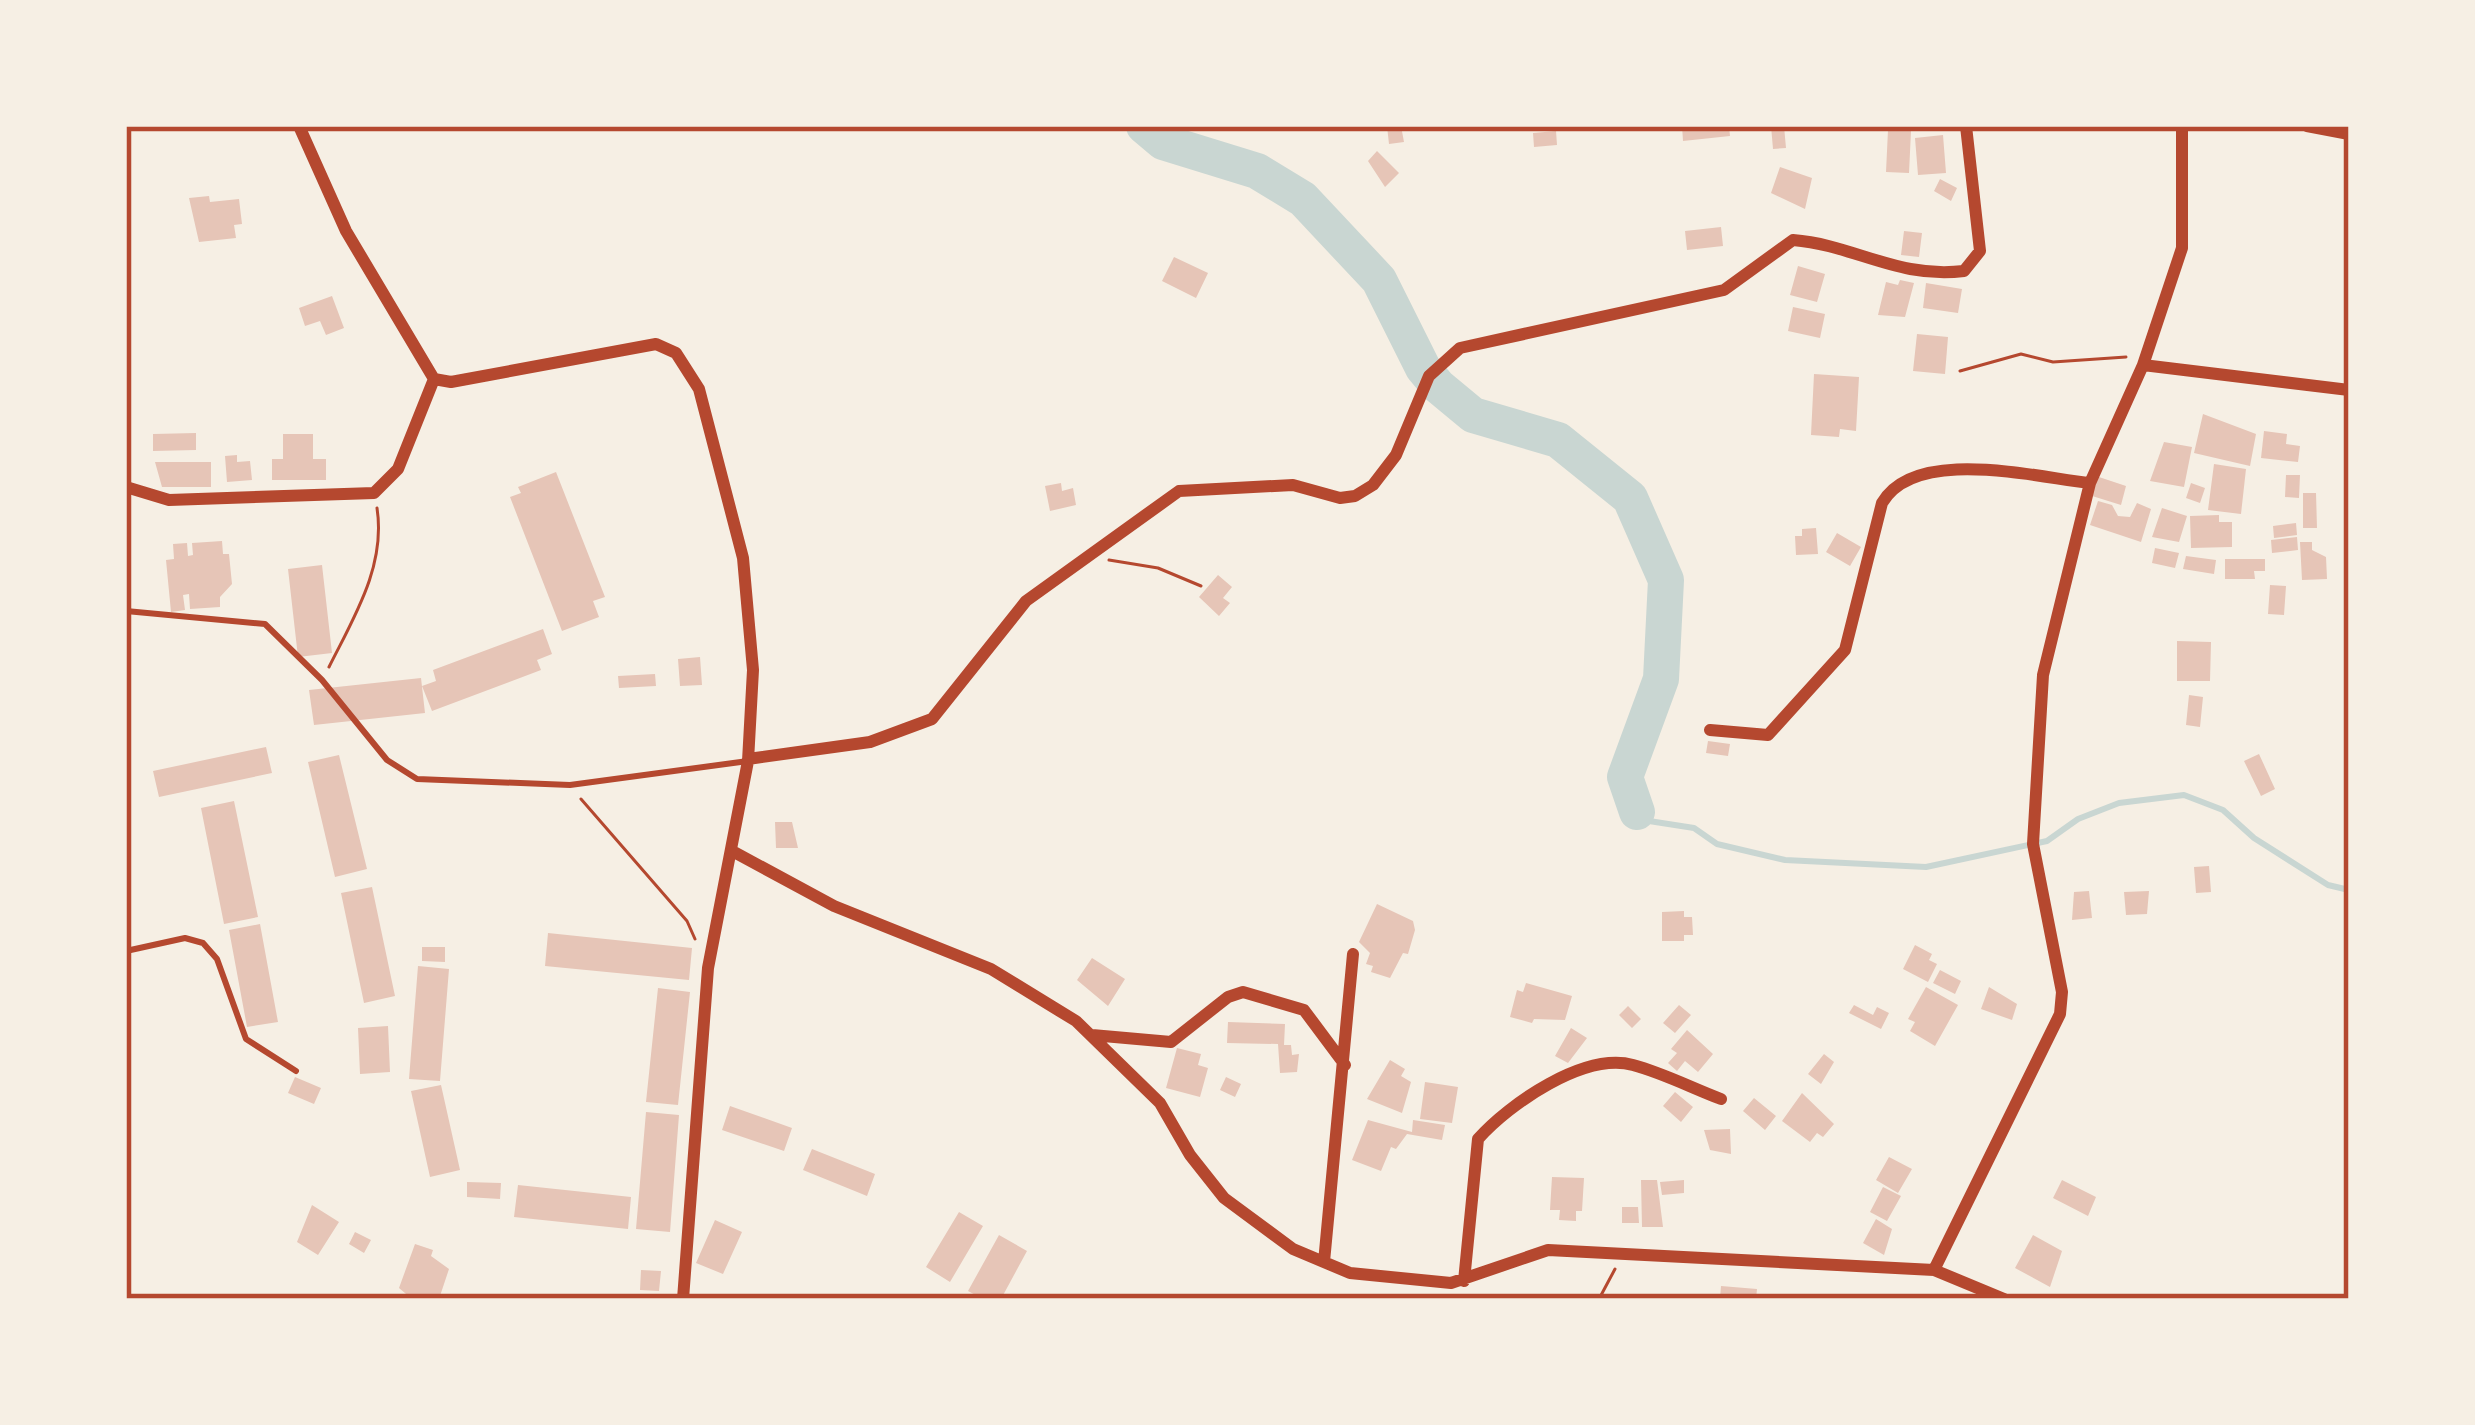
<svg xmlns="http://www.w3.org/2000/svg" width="2475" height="1425" font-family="Roboto,sans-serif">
	<rect width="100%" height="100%" fill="#f6efe4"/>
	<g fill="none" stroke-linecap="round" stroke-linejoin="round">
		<path stroke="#c9d6d2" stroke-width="6" d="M1637,812l12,9 45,7 23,16 68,16 141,7 121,-26 31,-22 41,-16 65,-8 39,15 31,28 74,47 21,5"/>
		<path stroke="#c9d6d2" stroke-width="36" d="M1144,126l19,16 94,29 46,28 76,81 44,88 15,18 35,29 85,25 72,58 36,82 -5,99 -36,98 12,35"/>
	</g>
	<path fill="#e6c5b7" d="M1387,126h14l3,16 -15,2z
		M1682,126h47l1,10 -47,5z
		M1771,126h13l2,22 -13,1z
		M1888,130l23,1 -2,42 -23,-1z
		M1556,131l1,14 -23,2 -1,-14z
		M1943,135l3,38 -28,2 -3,-37z
		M1377,151l22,22 -14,14 -17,-26z
		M1780,167l32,11 -7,31 -34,-16z
		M1940,179l17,9 -6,13 -17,-10z
		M209,196l1,6 29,-3 3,25 -8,1 2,13 -37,4 -10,-44z
		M1721,227l2,19 -36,4 -2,-19z
		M1904,231l18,2 -3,24 -18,-2z
		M1174,257l34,16 -12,25 -34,-17z
		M1798,266l27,8 -8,28 -27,-7z
		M1900,280l14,3 -9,34 -27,-2 8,-33 12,3z
		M1926,283l36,6 -4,24 -35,-5z
		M332,296l12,32 -18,7 -6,-14 -15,5 -6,-18z
		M1793,307l32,7 -5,24 -32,-7z
		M1917,334l31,3 -3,37 -32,-3z
		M1814,374l45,3 -3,54 -16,-2 -1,8 -28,-2z
		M2203,414l53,20 -6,32 -56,-13z
		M2264,431l23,3 -1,10 14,2 -2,16 -37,-4z
		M196,433v17l-43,1v-17z
		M283,434h30v25h13v21h-54v-21h11z
		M2164,442l28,5 -8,40 -34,-6z
		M237,455v7l13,-1 2,19 -25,2 -2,-26z
		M155,462h56v25h-49z
		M2214,464l32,5 -5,45 -33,-4z
		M556,472l49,125 -12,4 6,16 -37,14 -52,-134 11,-4 -3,-6z
		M2286,475h14l-1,23 -14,-1z
		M2099,477l27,9 -5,19 -32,-10z
		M1061,483l1,8 11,-3 3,17 -26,6 -5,-25z
		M2191,483l14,5 -5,15 -14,-5z
		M2303,493h13l1,35h-14z
		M2098,501l14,4 6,11 12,1 7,-14 14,6 -10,33 -51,-17z
		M2162,508l25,8 -8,26 -27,-5z
		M2219,515v7h13v25l-41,1 -1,-32z
		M2296,523l1,12 -23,3 -1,-12z
		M1816,528l2,26 -22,1 -1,-19h7v-7z
		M1837,533l24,14 -11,19 -24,-14z
		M2297,537l1,13 -26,3 -1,-13z
		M222,541l1,13h6l3,30 -12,13v10l-30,2 -1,-15 -6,1 2,15 -14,2 -5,-52 8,-1 -1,-15 14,-1 1,13 5,-1 -1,-12z
		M2300,542h12v8l14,7 1,22 -25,1z
		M2155,548l24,5 -4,15 -23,-5z
		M2186,556l30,4 -2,14 -31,-5z
		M2225,559h40v12h-11l1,8h-30z
		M322,565l10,88 -34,4 -10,-88z
		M1218,575l14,12 -9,11 7,5 -11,13 -20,-19z
		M2270,585l16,1 -2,29 -16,-1z
		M543,629l9,25 -15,6 4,10 -109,41 -10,-25 14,-5 -3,-11z
		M2177,641l34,1 -1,39h-33z
		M700,657l2,28 -22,1 -2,-27z
		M655,674l1,12 -37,2 -1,-12z
		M421,678l4,35 -111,12 -5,-35z
		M2189,695l14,2 -3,30 -14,-2z
		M1708,741l22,3 -2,12 -22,-3z
		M266,747l6,26 -113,24 -6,-26z
		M2259,754l16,35 -14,7 -17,-35z
		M339,755l28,114 -32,8 -27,-115z
		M234,801l24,116 -34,7 -23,-116z
		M775,822h17l6,26h-22z
		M2209,866l2,26 -15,1 -2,-26z
		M372,887l23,109 -31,7 -23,-110z
		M2089,891l3,27 -20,2 2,-28z
		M2149,891l-2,23 -21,1 -2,-23z
		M1377,904l36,17 2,9 -7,24 -5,-1 -13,25 -19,-6 2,-6 -7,-2 4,-11 -11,-11z
		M1684,911v6h8l1,18h-9v6h-22v-29z
		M260,924l18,98 -31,5 -18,-97z
		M548,933l144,15 -3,32 -144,-14z
		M1915,945l17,9 -3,6 8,4 -9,18 -25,-13z
		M422,947h23v15l-23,-1z
		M1092,958l33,21 -17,27 -31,-26z
		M418,966l31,3 -9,112 -31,-2z
		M1940,970l21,11 -6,13 -22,-11z
		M1526,983l46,13 -7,24 -31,-1 -2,4 -22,-6 7,-27 6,2z
		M1926,987l32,18 -23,41 -25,-15 5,-9 -7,-3z
		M1989,987l28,17 -5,16 -31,-11z
		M658,988l32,4 -12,113 -32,-3z
		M1679,1005l12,10 -16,18 -12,-10z
		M1854,1005l19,10 4,-8 12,6 -8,16 -32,-16z
		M1628,1006l13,13 -9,9 -13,-13z
		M1228,1022l57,2 -1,21h7l1,10 7,-1 -2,18 -17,1 -2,-29 -51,-1z
		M388,1026l2,46 -30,2 -2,-46z
		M1571,1028l16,10 -19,25 -13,-7z
		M1687,1030l26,24 -15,18 -13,-11 -8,10 -9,-8 9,-10 -6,-4z
		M1177,1048l24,6 -3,11 10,3 -8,29 -34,-9z
		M1824,1054l10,8 -13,22 -13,-10z
		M1390,1060l15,9 -4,7 10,6 -9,31 -35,-14z
		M295,1077l26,11 -7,16 -26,-11z
		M1226,1077l15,7 -6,13 -15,-7z
		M1425,1082l33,5 -6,36 -32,-4z
		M441,1085l19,85 -30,7 -19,-86z
		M1675,1092l18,15 -12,15 -18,-16z
		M1802,1093l32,31 -11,13 -6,-4 -7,9 -28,-21z
		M1754,1098l22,18 -11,14 -22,-19z
		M730,1106l62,22 -8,23 -62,-21z
		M646,1112l33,3 -9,117 -34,-3z
		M1368,1120l44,12 1,-12 32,5 -3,15 -35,-6 -11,15 -5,-2 -10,24 -29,-11z
		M1730,1129l1,25 -21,-4 -6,-20z
		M812,1149l63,25 -8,22 -64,-26z
		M1889,1157l23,12 -14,24 -22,-13z
		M1552,1177l32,1 -2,33h-6v10l-17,-1 1,-10h-10z
		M1641,1180h16l6,47h-21z
		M1684,1180v13l-22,2 -2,-13z
		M2062,1180l34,17 -8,19 -35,-18z
		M467,1182l34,1 -1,16 -33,-2z
		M518,1185l113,12 -3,32 -114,-12z
		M1883,1187l18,9 -14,25 -17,-9z
		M312,1205l27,17 -21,33 -21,-13z
		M1622,1207h16l1,16h-17z
		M959,1212l24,14 -33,56 -24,-15z
		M1876,1219l16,10 -8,26 -21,-12z
		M715,1220l27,12 -19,42 -27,-11z
		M355,1232l16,8 -7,13 -15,-9z
		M999,1235l28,16 -26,48h-18l-15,-8z
		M2033,1235l29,16 -12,36 -35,-19z
		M415,1244l18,6 -2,6 18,13 -10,30h-27l-13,-11z
		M641,1270l20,1 -2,20 -19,-1z
		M1721,1286l36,3 -1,10h-36z"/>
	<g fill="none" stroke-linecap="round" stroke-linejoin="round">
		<path stroke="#b5482f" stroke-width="3" d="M1960,371l61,-17 32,8 73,-5
			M1109,560l49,8 43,18
			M329,667c25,-50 57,-101 48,-159
			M581,799l106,122 8,18
			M1599,1299l16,-30"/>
		<path stroke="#b5482f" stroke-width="6" d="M126,611l139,13 57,56 65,80 30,19 153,6 178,-24
			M126,951l59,-13 18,5 14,16 29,80 50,32"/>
		<path stroke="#b5482f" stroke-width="12" d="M299,126l47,105 88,148 17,3 205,-38 20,9 23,36 44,169 10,112 -5,91 -40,207 -25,331
			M2307,126l42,8
			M2143,365l206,25
			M126,487l43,13 205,-7 24,-24 36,-90
			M1710,730l58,5 77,-85 37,-147c33,-57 152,-26 208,-20
			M748,759l122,-17 62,-23 94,-118 153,-110 114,-6 47,13 15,-2 18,-11 23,-30 33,-79 31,-28 264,-58 69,-50c62,5 104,39 171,31l16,-20 -14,-125
			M734,852l100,54 157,63 85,52 84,82 30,52 34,43 69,51 57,24 101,10 97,-33 386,20 70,29
			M1092,1035l79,7 57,-45 15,-5 61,18 41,55
			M1324,1262l29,-308
			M1934,1270l126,-256 2,-22 -29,-148 10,-169 47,-192 53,-118 39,-117v-122
			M1464,1281l14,-142c31,-35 106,-87 155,-74 30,8 59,23 88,34"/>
	</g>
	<rect width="2475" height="1425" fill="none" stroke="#f6efe4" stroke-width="258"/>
	<rect x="129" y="129" width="2217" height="1167" fill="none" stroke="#b5482f" stroke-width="4.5"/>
</svg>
